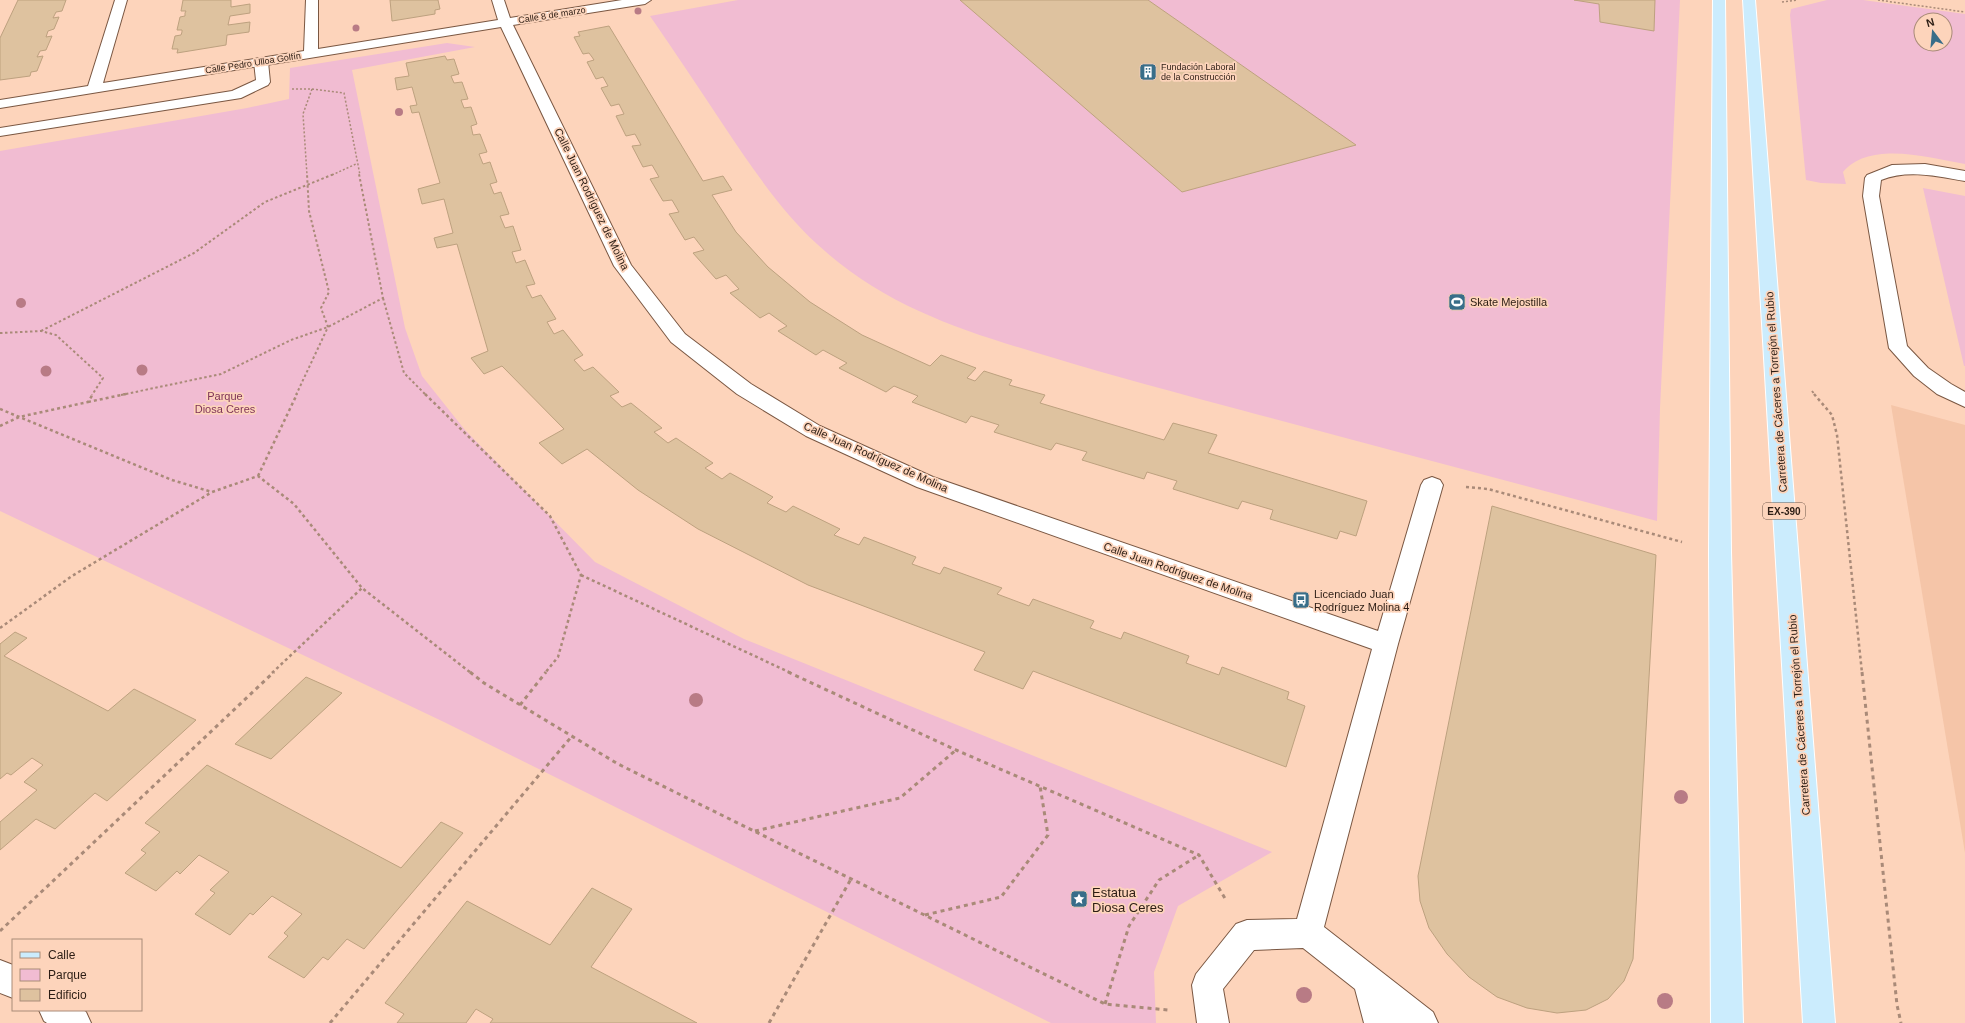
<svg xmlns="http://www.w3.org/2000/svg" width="1965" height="1023" font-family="Arial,sans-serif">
	<rect width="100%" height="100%" fill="#fdd4bb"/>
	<path fill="#f5c5a8" d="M1891,405l74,20v428z"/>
	<path fill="#f1bcd2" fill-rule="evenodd" d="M738,0h222l222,192 173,-47 -207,-145h532l-20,408 -3,113c-139,-37 -277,-74 -416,-111 -63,-17 -125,-33 -187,-52 -88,-26 -168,-50 -237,-114 -36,-33 -64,-75 -91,-115 -25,-38 -50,-75 -76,-113z
		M1827,0h36l102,14v150c-35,-6 -95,-24 -122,8l3,12 -25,-1 -15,-3 -16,-165 1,-6zM1921,20h24v24h-24z
		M447,43l28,4 -123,23 53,258 17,48 43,54 130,132 149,77 528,213 -94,54 -24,66 2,51h-105l-607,-301 -444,-211v-360l247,-43 42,-9 1,-31z
		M1923,188l42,8v170h-1z"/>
	<path fill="#dec29f" stroke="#bda17f" d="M18,0h48l-4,11 -6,1 -3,6 6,-1 -5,12 -6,2 -2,6 6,-1 -6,14 -6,1 -3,6 6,-1 -6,15 -6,1 -1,4 -30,4v-42z
		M183,0h48v7l19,-3v9l-20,3 -2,9 22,-3 -1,10 -22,3 -1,10 -49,8 1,-4h-6l3,-13 6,-1 1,-3v-2h-5l3,-13 5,-1v-3l1,-2h-5z
		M390,0h48l2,9 -5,1v4l-43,7z
		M960,0h188l208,145 -174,47z
		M1574,0h81l-1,31 -54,-9 -1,-18z
		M609,26l94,155 20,-5 9,14 -20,5 24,37 32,35 42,35 52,33 68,31 11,-11 35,13 -9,10 8,3 9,-10 28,9 -3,5 36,10 -5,8 124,37 9,-17 44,12 -9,18 159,48 -11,35 -16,-5 -3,8 -10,-3 -57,-17 3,-9 -31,-9 -4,8 -65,-20 4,-8 -30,-9 -3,7 -62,-19 5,-8 -31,-9 -5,7 -57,-18 5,-7 -28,-9 -5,7 -2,-1 -52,-20 6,-6 -24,-10 -8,6 -47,-24 8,-5 -24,-13 -7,5 -35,-22 -3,-2 9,-5 -18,-13 -9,5 -30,-25 9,-4 -13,-14 -10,4 -23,-26 11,-3 -10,-13 -9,3 -14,-23 -2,-3 10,-2 -7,-12 -9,1 -13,-22 9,-2 -7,-12 -9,2 -11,-21 9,-1 -6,-11 -9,2 -10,-20 8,-2 -5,-10 -8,2 -10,-18 7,-2 -5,-9 -7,2 -9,-17 7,-2 -2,-3 -3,-4 -6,1 -9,-17 6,-1 -2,-4z
		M445,56l2,4 7,-1 5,15 -8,2 3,7 8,-1 6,17 -7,1 3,8 7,-1 6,17 -6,2 2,9 7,-1 7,18 -8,2 4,10 7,-2 7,20 -7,2 4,10 7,-2 8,22 -9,2 5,12 8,-2 8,24 -9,2 4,11 9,-3 10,24 -9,2 6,12 9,-3 15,24 -9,3 7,12 9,-4 20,25 -9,5 10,11 9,-4 26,25 -9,4 12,11 9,-4 31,25 -8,4 14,11 8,-5 37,25 -8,5 17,11 8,-6 43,24 -6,6 19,9 7,-6 47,23 -6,6 25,10 5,-8 52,20 -4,7 28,10 4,-7 58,21 -5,6 32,12 4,-7 61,22 -4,7 31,11 3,-7 65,24 -3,7 33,12 3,-8 67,25 -2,7 18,7 -19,61 -253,-96 -10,18 -49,-19 11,-18 -177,-67 -110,-56 -60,-39 -51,-41 -25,15 -23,-21 25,-14 -62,-63 -18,8 -13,-16 17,-7 -31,-107 -20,4 -3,-10 19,-5 -9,-34 -22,5 -4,-15 22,-6 -21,-71 -7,1 -2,-7 7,-1 -5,-18 -15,3 -2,-12 14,-2 -3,-13z
		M1492,506l164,49 -23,404 -9,22 -16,18 -22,11 -29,3 -30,-5 -30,-11 -28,-20 -22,-23 -18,-26 -9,-27 -2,-25z
		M15,632l12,6 -23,18 104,55 26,-22 62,31 -89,81 -12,-8 -40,36 -19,-10 -36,31v-28l37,-32 -13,-8 19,-17 -11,-7 -21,17 -4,-2 -7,6v-135z
		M306,677l36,16 -71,66 -36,-15z
		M207,765l194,103 40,-46 22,11 -99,116 -17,-10 -19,21 -5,-3 -19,21 -36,-21 20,-21 -4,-3 18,-19 -30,-18 -19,19 -3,-2 -20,22 -35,-21 20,-21 -5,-3 19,-18 -30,-17 -19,19 -3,-3 -21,20 -31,-18 21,-20 -5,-3 19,-18 -15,-9z
		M592,888l40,21 -41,58 106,56h-207l3,-4 -17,-10 -10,14h-69l7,-9 -19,-11 82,-102 83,44z"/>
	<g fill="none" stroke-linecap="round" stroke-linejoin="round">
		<defs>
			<path id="lane" d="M261,58l5,1 2,3 2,20 -2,3 -27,13 -241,38v-8l232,-37 24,-11 -2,-18 2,-3z"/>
			<path id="street" d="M115,0h12l-24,83 201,-32 2,-51h12v49l180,-29 -6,-20h12l6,18 112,-18h29l-6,4 -132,21 118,240 54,69 66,50 69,42 113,51 445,154 43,-146 3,-5 8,-3 8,3 3,5 -45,159 -74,283 109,85 5,11h-74l-9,-34 -52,-41 -49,2 -31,39 6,34h-32l-5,-38 4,-11 40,-50 11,-4 50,-1 75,-270 -455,-162 -111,-51 -69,-42 -66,-52 -57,-76 -113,-239 -501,81v-8l88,-14z
				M1925,164l40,7v10c-29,-5 -57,-12 -84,-1l-2,16 28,150 21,22 23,16 14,8v15l-28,-13 -23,-18 -25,-28 -26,-152 2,-18 2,-3 25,-10z
				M0,960l13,5v33l-13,-5z
				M39,1010h44l3,2 5,11h-44l-3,-2z"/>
			<path id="primary" d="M1713,0h12l6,552 12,471h-32l-2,-471z
				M1743,0h12l80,1023h-32z"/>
		</defs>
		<use href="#lane" stroke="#7a5742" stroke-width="2"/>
		<use href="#street" stroke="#7a5742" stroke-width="2"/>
		<use href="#primary" stroke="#fff" stroke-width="2"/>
		<path stroke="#a98a78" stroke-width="1.5" stroke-dasharray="2 2" stroke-linecap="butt" d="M1878,0l87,12
			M1782,2l15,-2
			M292,89h20l-9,25 4,61
			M312,89l32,4 16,82
			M332,175l24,-11"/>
		<path stroke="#a98a78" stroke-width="2" stroke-dasharray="2.5 2.5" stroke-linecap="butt" d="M383,298l21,75 22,22
			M41,331l153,-78 71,-51 69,-28
			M0,333l41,-2 15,4 47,43 -11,17
			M1812,391l3,4
			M121,395l100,-21 70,-34 37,-13 55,-29 -24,-124
			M296,395l32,-68 -7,-19 8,-16 -20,-81 -2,-37"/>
		<path stroke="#a98a78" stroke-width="2.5" stroke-dasharray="3 3" stroke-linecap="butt" d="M425,394l125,122 31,59 -23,82 -13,16
			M1814,394l18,21 5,20 25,238
			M88,402l38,-8
			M0,409l172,71 40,12 46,-16 36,28 68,84 109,85
			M0,426l19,-9 69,-15 5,-8
			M258,476l39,-82
			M1466,487l22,2 194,53
			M581,575l210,98
			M0,628l72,-52 140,-84
			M272,673l90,-85"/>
		<path stroke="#a98a78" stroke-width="3" stroke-dasharray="4 4" stroke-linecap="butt" d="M470,672l14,11 134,81 487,240 63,6
			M788,672l168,78 243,105 27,45
			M1862,672l35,333 4,18
			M520,705l26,-33
			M755,831l145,-33 56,-48
			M925,915l76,-18 47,-62 -8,-49
			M0,931l274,-259
			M1105,1004l24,-78 30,-46 40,-25
			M330,1023l242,-287
			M769,1023l82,-144"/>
		<use href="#lane" fill="#fff" fill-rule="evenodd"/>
		<use href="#street" fill="#fff" fill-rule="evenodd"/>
		<use href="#primary" fill="#cbecfd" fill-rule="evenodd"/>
	</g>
	<g fill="#b87b85">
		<circle cx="638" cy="11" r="3.5"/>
		<circle cx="356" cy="28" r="3.5"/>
		<circle cx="399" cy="112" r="4"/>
		<circle cx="21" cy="303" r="5"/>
		<circle cx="142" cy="370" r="5.5"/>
		<circle cx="46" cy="371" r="5.5"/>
		<circle cx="696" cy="700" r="7"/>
		<circle cx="1681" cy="797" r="7"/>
		<circle cx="1304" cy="995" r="8"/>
		<circle cx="1665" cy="1001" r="8"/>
	</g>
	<defs>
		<symbol id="building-square" viewBox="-11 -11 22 22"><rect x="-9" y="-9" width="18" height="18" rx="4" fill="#386e89" stroke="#fdd4bb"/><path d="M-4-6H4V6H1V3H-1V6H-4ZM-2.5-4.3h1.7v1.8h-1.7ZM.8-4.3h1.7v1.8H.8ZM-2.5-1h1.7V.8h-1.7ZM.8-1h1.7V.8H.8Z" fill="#fff"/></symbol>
		<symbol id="stadium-square" viewBox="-11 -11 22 22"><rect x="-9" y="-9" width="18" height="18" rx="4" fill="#386e89" stroke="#fdd4bb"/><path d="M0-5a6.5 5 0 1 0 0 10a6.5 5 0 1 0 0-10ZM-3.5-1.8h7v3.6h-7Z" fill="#fff"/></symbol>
		<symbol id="bus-square" viewBox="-11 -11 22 22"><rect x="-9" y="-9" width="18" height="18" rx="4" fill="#386e89" stroke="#fdd4bb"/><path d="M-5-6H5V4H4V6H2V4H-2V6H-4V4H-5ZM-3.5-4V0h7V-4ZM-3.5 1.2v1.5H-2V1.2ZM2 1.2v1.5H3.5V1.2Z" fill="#fff"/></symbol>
		<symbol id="sight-square" viewBox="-11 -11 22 22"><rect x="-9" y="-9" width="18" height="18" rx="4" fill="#386e89" stroke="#fdd4bb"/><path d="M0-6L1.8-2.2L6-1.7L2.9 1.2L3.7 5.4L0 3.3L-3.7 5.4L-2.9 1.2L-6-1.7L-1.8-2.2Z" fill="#fff"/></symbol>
	</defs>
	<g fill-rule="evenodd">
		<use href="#building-square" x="1138" y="62" width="20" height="20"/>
		<use href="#stadium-square" x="1447" y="292" width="20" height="20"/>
		<use href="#bus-square" x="1291" y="590" width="20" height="20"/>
		<use href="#sight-square" x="1069" y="889" width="20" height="20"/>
	</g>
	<g text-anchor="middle" stroke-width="3.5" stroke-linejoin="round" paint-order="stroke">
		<g font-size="9" fill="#2c1d14" stroke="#fdd4bb">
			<text transform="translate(552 15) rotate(-9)" y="3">Calle 8 de marzo</text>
			<text transform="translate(253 63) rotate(-9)" y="3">Calle Pedro Ulloa Golfín</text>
		</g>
		<g font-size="9" fill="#2c1d14" stroke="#fdd4bb" text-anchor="start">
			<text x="1161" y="70">Fundación Laboral<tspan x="1161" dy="10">de la Construcción</tspan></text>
		</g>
		<rect fill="#fdd4bb" stroke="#6b5446" stroke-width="1" x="1763" y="503" width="42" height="16" rx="3"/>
		<g font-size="10" font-weight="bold" fill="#2c1d14">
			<text x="1784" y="515">EX-390</text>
		</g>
		<g font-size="11" fill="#2c1d14" stroke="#fdd4bb">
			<text transform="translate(592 199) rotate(64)" y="4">Calle Juan Rodríguez de Molina</text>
			<text transform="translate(1776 392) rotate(-94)" y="4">Carretera de Cáceres a Torrejón el Rubio</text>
			<text transform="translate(876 457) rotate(24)" y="4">Calle Juan Rodríguez de Molina</text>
			<text transform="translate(1178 571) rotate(19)" y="4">Calle Juan Rodríguez de Molina</text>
			<text transform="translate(1799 715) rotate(-94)" y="4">Carretera de Cáceres a Torrejón el Rubio</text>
		</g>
		<g font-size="11" fill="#2c1d14" stroke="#fdd4bb" text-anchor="start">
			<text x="1470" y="306">Skate Mejostilla</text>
			<text x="1314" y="598">Licenciado Juan<tspan x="1314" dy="13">Rodríguez Molina 4</tspan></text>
		</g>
		<g font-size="11" fill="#7f3358" stroke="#fdd4bb">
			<text x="225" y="400">Parque<tspan x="225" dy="13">Diosa Ceres</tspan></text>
		</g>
		<g font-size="13" fill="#2c1d14" stroke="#fdd4bb" text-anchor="start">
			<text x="1092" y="897">Estatua<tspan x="1092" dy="15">Diosa Ceres</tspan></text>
		</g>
	</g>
	<rect x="12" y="939" width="130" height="72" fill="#fdd4bb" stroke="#a98b78"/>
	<rect x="20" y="952" width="20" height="6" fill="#cbecfd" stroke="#a98b78"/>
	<text x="48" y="959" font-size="12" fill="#2c1d14">Calle</text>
	<rect x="20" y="969" width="20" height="12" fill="#f1bcd2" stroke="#a98b78"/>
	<text x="48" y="979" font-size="12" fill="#2c1d14">Parque</text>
	<rect x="20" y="989" width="20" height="12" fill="#dec29f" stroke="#a98b78"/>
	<text x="48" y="999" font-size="12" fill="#2c1d14">Edificio</text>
	<g transform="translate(1933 32) rotate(344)"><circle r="19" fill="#fdd4bb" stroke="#a98b78"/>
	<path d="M0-3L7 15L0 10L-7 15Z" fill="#386e89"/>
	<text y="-6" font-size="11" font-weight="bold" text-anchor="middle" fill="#2c1d14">N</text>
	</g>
</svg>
